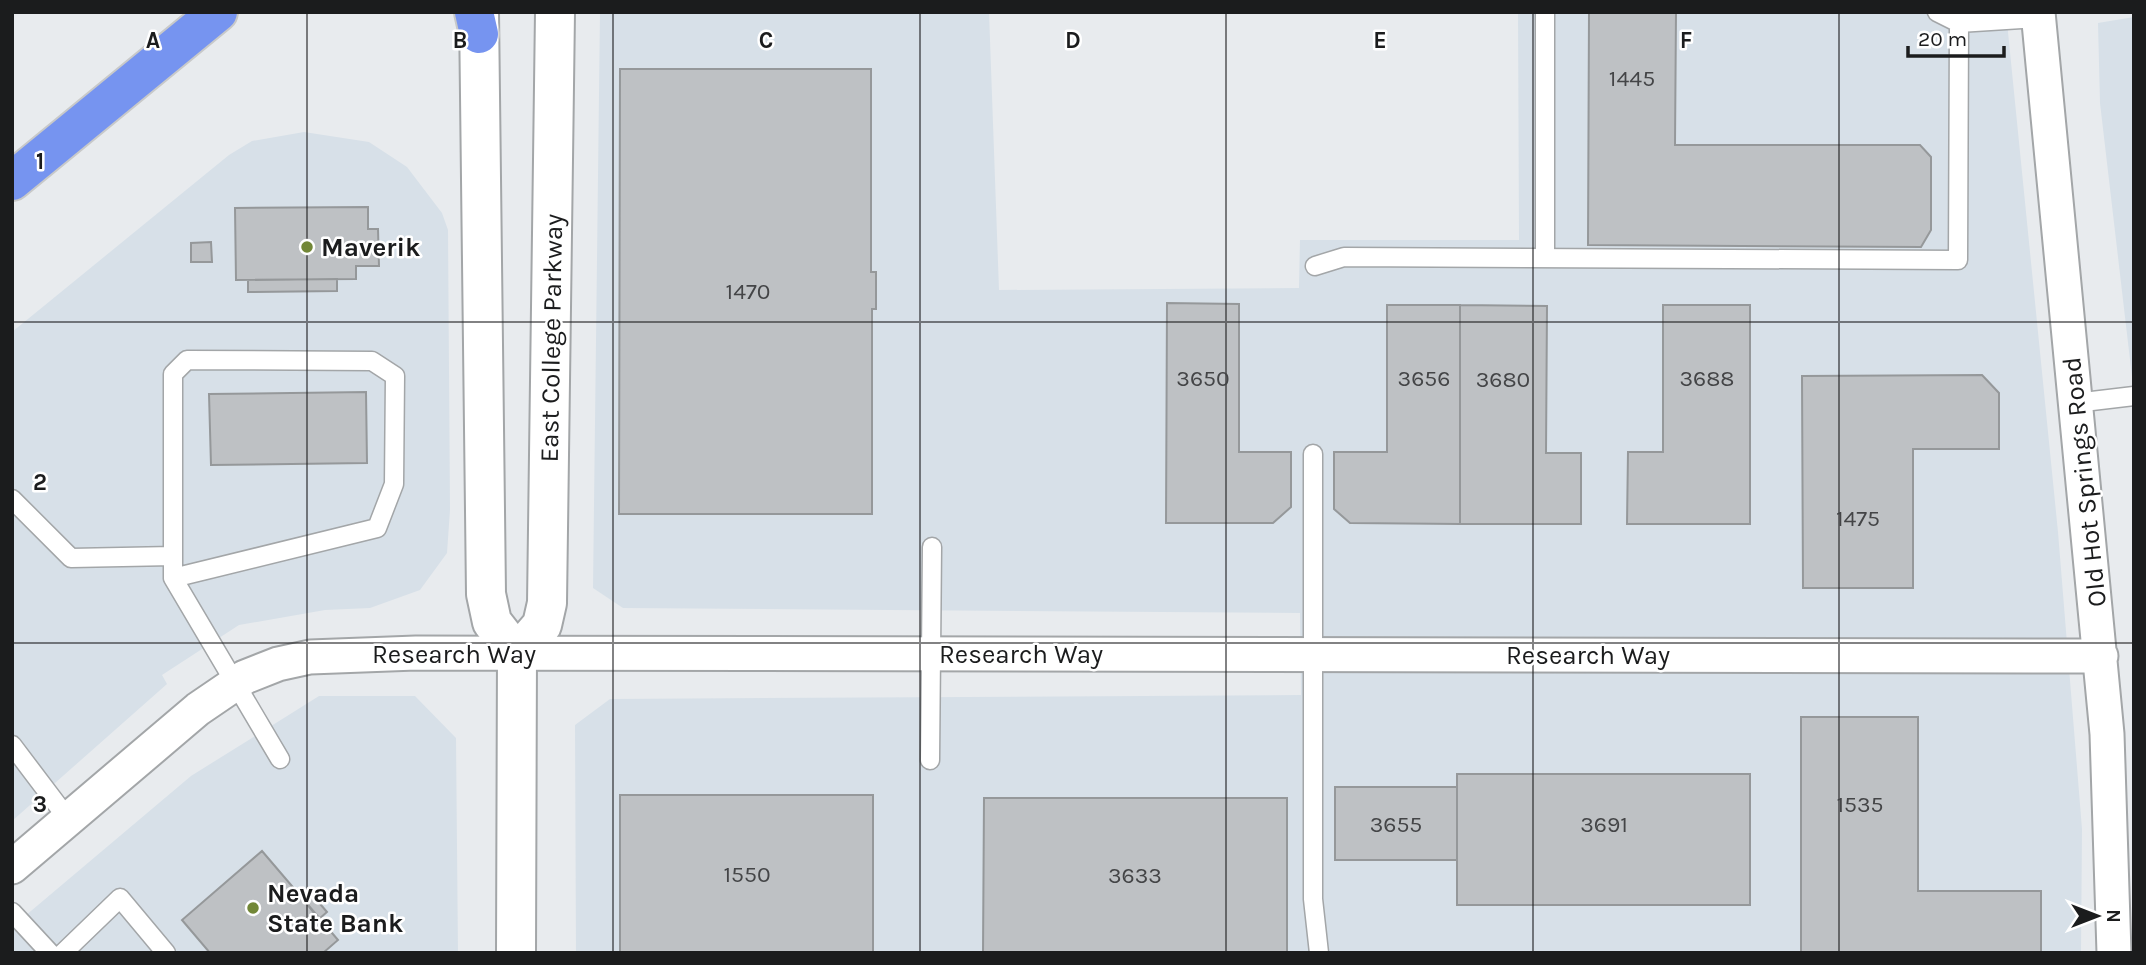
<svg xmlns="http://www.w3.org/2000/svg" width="2146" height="965" font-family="Karla,sans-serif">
	<rect width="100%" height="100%" fill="#e8ebee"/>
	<path fill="#d7e0e8" d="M600,12h389l10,278 300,-2 1,-48h219l-1,-228h488l52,520 24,297 -1,124h-1505l-1,-228 35,-26 691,-4 -1,-82 -677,-5 -30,-20z
		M2134,17v377l-34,-291 -2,-80z
		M304,132l65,10 38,25 35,46 6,17 2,280 -3,43 -27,37 -50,18 -45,2 -86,15 -77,50 5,9 -155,137v-489l217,-177 23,-14z
		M319,696h96l41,42 2,215h-446v-26l179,-151z"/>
	<path fill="#bec1c4" stroke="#95989a" stroke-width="2" d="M1589,12h87l-1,133h245l11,12v73l-10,17 -333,-2z
		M620,69h251v203h5v37h-4v205h-253z
		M368,207v22h10l1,37h-23v13l-120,1 -1,-72z
		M211,242l1,20h-21v-19z
		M337,279v12l-89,1v-12z
		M1167,303l72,1v148h52v55l-18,16h-107z
		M1387,305h73v219l-110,-1 -16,-14v-57h53z
		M1460,305l87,1 -1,147h35v71h-121z
		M1663,305h87v219h-123l1,-72h35z
		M1982,375l17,18v56h-86v139h-110l-1,-212z
		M366,392l1,71 -156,2 -2,-71z
		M1801,717h117v174h123v62h-240z
		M1457,774h293v131h-293z
		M1335,787h122v73h-122z
		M620,795h253v158h-253z
		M984,798h303v155h-304z
		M262,851l76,89 -15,13h-113l-28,-33z
		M309,891l18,21 -8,7 -17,-21z"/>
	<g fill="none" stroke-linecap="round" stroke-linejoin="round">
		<defs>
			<path id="lane" d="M1545,12v246
				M1937,12l22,11 80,-5
				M1315,266l29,-9 614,3 1,-237
				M2075,403l59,-7
				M1313,454v445l6,54
				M12,499l59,59 102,-2
				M173,578l204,-50 17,-44 1,-108 -23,-15 -185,-1 -14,14v204l107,181
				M12,745l56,74
				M930,760l2,-213
				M12,912l38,41
				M63,953l57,-55 46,55"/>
			<path id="street" d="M2038,12l69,722 7,219
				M12,867l186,-158 47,-32 33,-13 32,-7 106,-4 1685,3"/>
			<path id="secondary" d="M479,12l7,582 6,28 25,32 -1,299
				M517,654l25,-29 5,-22 8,-591"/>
			<path id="highway" d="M474,12l5,22
				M12,181l206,-169"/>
		</defs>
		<use href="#lane" stroke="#a3a6a8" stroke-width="21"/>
		<use href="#street" stroke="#a3a6a8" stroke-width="37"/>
		<use href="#secondary" stroke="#a3a6a8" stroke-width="42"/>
		<use href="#highway" stroke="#c8c9c9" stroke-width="42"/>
		<use href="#lane" stroke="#fff" stroke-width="18"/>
		<use href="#street" stroke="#fff" stroke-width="33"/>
		<use href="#secondary" stroke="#fff" stroke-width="38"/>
		<use href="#highway" stroke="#7694f0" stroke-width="38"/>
	</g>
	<path fill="none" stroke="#1b1c1d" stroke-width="2" stroke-opacity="0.55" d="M307,12v941M613,12v941M920,12v941M1226,12v941M1533,12v941M1839,12v941M12,322h2122M12,643h2122"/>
	<g fill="#728737" stroke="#fff" stroke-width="2.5">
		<circle cx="307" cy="247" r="7"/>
		<circle cx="253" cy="908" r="7"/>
	</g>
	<g text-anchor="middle" stroke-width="5" stroke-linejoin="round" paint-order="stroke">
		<g font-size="23" fill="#444547">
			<text x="1632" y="86">1445</text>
			<text x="748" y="299">1470</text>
			<text x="1203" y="386">3650</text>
			<text x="1424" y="386">3656</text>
			<text x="1707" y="386">3688</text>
			<text x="1503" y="387">3680</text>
			<text x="1858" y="526">1475</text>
			<text x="1860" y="812">1535</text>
			<text x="1396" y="832">3655</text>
			<text x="1604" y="832">3691</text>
			<text x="747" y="882">1550</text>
			<text x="1135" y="883">3633</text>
		</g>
		<g font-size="26" font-weight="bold" fill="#1b1c1d" stroke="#fff" text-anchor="start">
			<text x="321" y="256">Maverik</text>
			<text x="267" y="902">Nevada<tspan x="267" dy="30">State Bank</tspan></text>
		</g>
		<g font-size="26" fill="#1b1c1d" stroke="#fff">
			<text transform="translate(551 338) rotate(-89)" y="9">East College Parkway</text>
			<text transform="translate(2084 482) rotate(-96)" y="9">Old Hot Springs Road</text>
			<text x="454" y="663">Research Way</text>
			<text x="1021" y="663">Research Way</text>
			<text x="1588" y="664">Research Way</text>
		</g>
	</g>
	<g font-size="23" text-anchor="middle" font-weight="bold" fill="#1b1c1d" stroke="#fff" stroke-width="5" stroke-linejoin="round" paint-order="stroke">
		<text x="153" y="48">A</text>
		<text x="460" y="48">B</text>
		<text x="766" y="48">C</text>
		<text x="1073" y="48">D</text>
		<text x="1380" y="48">E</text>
		<text x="1686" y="48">F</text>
		<text x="40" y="169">1</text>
		<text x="40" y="490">2</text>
		<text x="40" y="812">3</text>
	</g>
	<rect width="2146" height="965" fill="none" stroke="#1b1c1d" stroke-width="28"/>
	<g transform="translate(2097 916) rotate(90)" stroke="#ffffff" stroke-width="5" paint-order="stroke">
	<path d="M0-5L12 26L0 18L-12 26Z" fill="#1b1c1d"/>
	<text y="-10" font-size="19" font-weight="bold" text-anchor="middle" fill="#1b1c1d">N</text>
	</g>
	<path d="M1908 46v10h96v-10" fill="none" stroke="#1b1c1d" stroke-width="3.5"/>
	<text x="1918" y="46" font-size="21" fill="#1b1c1d" stroke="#ffffff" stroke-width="5" paint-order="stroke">20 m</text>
</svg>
